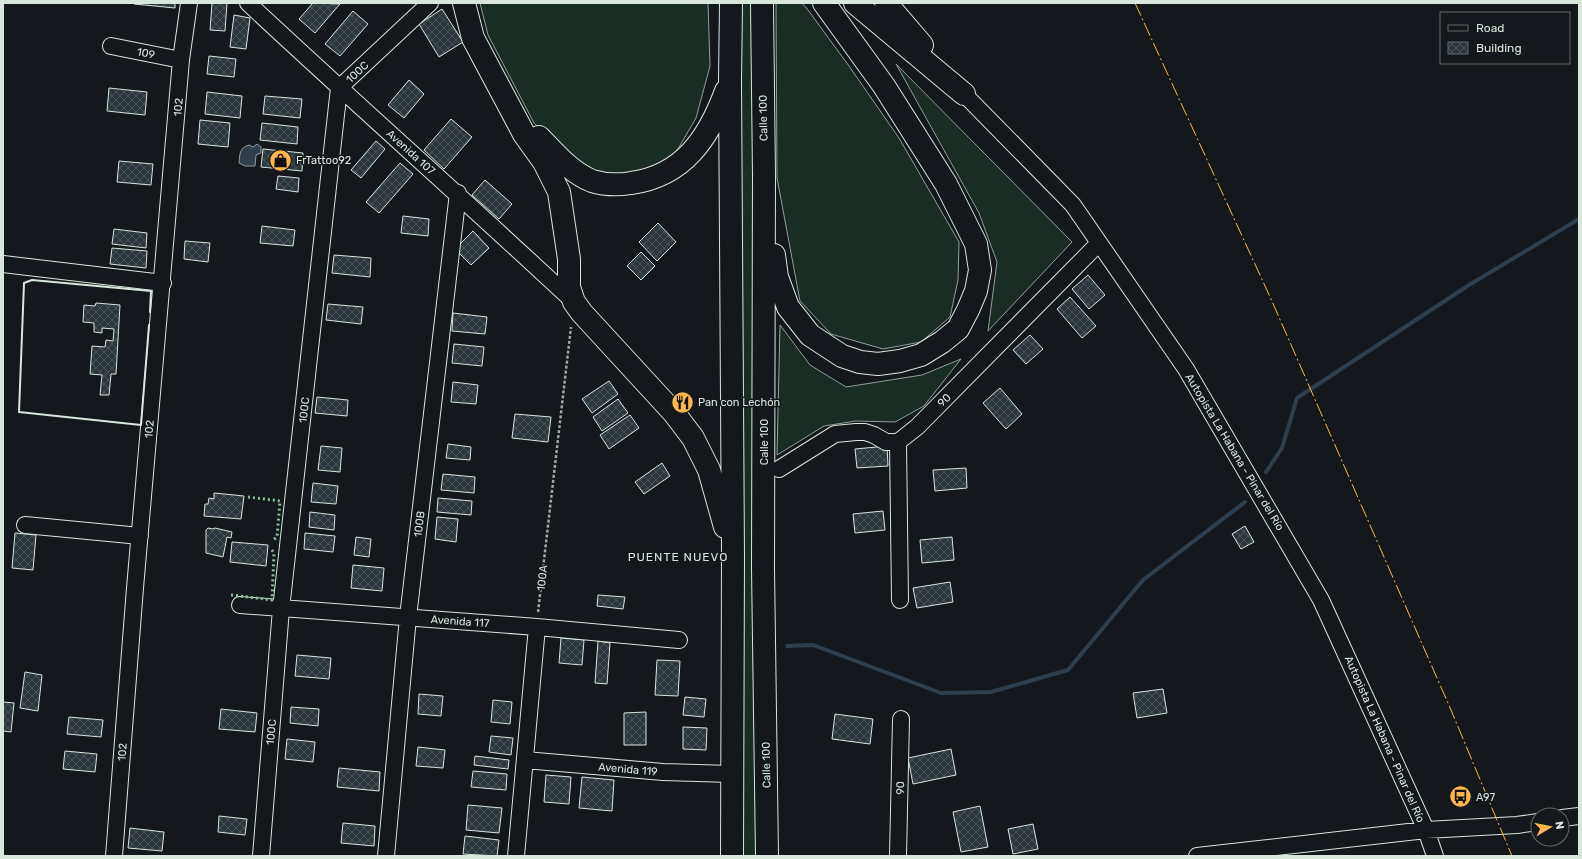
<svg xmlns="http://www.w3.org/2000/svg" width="1582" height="859" font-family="Rubik,sans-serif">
	<defs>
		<pattern id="building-cross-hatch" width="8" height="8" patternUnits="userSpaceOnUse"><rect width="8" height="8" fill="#2c363c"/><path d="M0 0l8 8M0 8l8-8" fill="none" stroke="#4a5358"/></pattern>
	</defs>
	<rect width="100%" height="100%" fill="#14181c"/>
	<path fill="#1a2d24" stroke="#939e99" d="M480,3h228l2,63 -14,52 -21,36 -27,16 -27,6 -27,-4 -34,-23 -26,-26 -46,-88z
		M739,3h15l6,853h-20z
		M776,3h26l6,7 41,56 50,72 60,104 -1,38 -8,37 -29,25 -38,7 -52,-15 -31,-33 -23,-123z
		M896,64l176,178 -84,89 9,-69 -18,-49z
		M780,325l30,40 36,22 76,-12 39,-16 -37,47 -29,16 -39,-1 -32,5 -47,29z"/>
	<path fill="#2f3f4d" stroke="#939e99" d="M257,144l4,3v6l-5,2 -1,11h-10l-6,-3c1,-9 0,-15 10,-18l4,2z"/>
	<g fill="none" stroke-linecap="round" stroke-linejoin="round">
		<path stroke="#2f3f4d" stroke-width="4" d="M1266,472l16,-24 15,-50 172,-113 110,-66
			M787,646l26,-1 128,48 50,-1 77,-22 75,-90 102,-78"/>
	</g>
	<path fill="url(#building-cross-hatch)" stroke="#d8e6dc" d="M134,3h41v5l-41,-4z
		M212,3h15l-2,28 -15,-1z
		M313,3l27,1 -25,29 -16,-14z
		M442,9l21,33 -24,15 -20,-33z
		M353,11l15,13 -28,32 -15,-12z
		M234,15l16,3 -4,31 -16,-2z
		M209,56l27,3 -2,18 -27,-3z
		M409,80l15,14 -20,24 -16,-13z
		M109,88l38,4 -2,23 -38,-4z
		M207,92l35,4 -2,22 -35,-4z
		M265,96l37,3 -2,19 -37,-4z
		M451,119l21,18 -28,32 -20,-19z
		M200,120l30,3 -2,24 -30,-3z
		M262,123l36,4 -1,17 -37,-4z
		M376,141l9,8 -24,29 -10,-8z
		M263,149l40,4 -1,18 -41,-4z
		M119,161l34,3 -2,21 -34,-3z
		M400,163l13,11 -34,39 -13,-11z
		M278,176l21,2 -1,14 -22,-3z
		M485,180l27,24 -13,15 -27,-24z
		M403,216l26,3 -1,17 -27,-3z
		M658,223l18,19 -19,19 -18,-19z
		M262,226l33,4 -2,16 -33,-3z
		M114,229l33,4 -1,15 -34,-4z
		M473,231l16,17 -18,17 -16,-16z
		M185,241l25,2 -2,19 -24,-3z
		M112,248l35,3 -1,17 -36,-4z
		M641,252l14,14 -14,14 -14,-14z
		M334,255l37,3 -1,19 -38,-4z
		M1088,275l17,20 -16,14 -17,-20z
		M1070,297l26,29 -14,12 -25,-29z
		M96,303l24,2 -4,69h-5l-2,21h-9l2,-20 -12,-1 2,-28 13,1 1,-7 7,1 1,-12 -12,-1v5l-8,-1v-9l-11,-1 1,-17 11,1z
		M328,304l35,3 -2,17 -35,-4z
		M453,313l34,4 -2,17 -33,-3z
		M1030,335l13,14 -17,15 -13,-14z
		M454,344l30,3 -2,19 -30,-3z
		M609,381l9,13 -26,19 -10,-14z
		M453,382l25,3 -2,19 -25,-2z
		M1000,388l22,26 -16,15 -23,-26z
		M317,397l31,3 -1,16 -32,-3z
		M618,399l10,14 -26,18 -9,-14z
		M515,414l36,3 -3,25 -36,-4z
		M630,415l9,13 -30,21 -9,-14z
		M448,444l23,3 -1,13 -24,-2z
		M321,446l21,2 -2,24 -22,-2z
		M887,446l1,20 -31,2 -2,-19z
		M662,463l8,13 -26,18 -9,-12z
		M966,468l1,20 -32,3 -2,-21z
		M443,474l32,3 -1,16 -33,-3z
		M313,483l25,3 -2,18 -25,-2z
		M214,493l30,3 -3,23 -37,-3 1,-12h3l1,-6 5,1z
		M438,498l34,3 -1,14 -34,-3z
		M883,511l2,19 -30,3 -2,-19z
		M310,512l25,3 -1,15 -25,-3z
		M437,517l21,2 -2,23 -21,-3z
		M1245,526l9,16 -13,7 -9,-15z
		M208,528l5,1 2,-1 17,4 -1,6 -4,-1 -4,20 -17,-4v-23z
		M15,533l21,2 -3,35 -21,-2z
		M305,533l30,3 -2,16 -29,-3z
		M356,537l15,2 -2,18 -15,-2z
		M952,537l2,23 -32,3 -2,-23z
		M232,542l36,3 -2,21 -36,-4z
		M353,565l31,3 -2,23 -31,-3z
		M950,582l3,20 -36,6 -4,-20z
		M598,595l27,2 -2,12 -26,-3z
		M561,638l23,2 -2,25 -23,-2z
		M598,641l12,2 -3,41 -12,-1z
		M297,655l34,3 -2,21 -34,-3z
		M657,660l23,1 -2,35 -23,-1z
		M25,672l17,3 -4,36 -18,-3z
		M1163,689l4,24 -30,5 -4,-25z
		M419,694l24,2 -2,20 -23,-2z
		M685,697l21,2 -2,18 -21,-2z
		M493,700l19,2 -2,22 -19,-2z
		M3,702l11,1 -3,29 -8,-1z
		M291,707l28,2 -1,17 -28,-3z
		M221,709l36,4 -2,19 -36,-3z
		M646,712v33h-22v-32z
		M835,714l38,5 -3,25 -38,-5z
		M69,717l34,3 -2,17 -34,-3z
		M683,727l24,1 -1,22 -23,-1z
		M491,736l22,2 -2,17 -22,-3z
		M287,739l28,3 -2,20 -28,-3z
		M418,747l27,3 -2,18 -27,-2z
		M951,749l5,26 -43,9 -5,-26z
		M65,751l32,3 -2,18 -32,-3z
		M475,756l34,4 -1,9 -34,-4z
		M339,768l41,4 -1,19 -42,-4z
		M473,771l34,3 -1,16 -35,-3z
		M546,775l25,2 -2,27 -25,-2z
		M582,777l32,3 -2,31 -33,-3z
		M468,805l34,3 -3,25 -33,-3z
		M980,806l8,41 -27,5 -8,-40z
		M219,816l28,3 -2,16 -27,-3z
		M343,823l32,3 -1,20 -33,-3z
		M1033,824l5,25 -25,5 -5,-25z
		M130,828l34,4 -2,19 -34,-3z
		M465,836l34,4 -2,16 -34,-2z"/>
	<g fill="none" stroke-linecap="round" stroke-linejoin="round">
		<defs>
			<path id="minor" d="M248,3c108,101 218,198 326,299
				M111,46l70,14
				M964,94l109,111 113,164 135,231 105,230 9,26
				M3,264l160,19
				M898,442l19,-15 182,-184
				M898,442l2,158
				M779,469l56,-35 21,-2h9l9,3 12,7h12
				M25,525l115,11
				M240,605l297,22 142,13
				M525,760l138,12 69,2
				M1562,818l17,-2
				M114,856l21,-268 46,-528 8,-57
				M261,856l20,-247 58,-521 91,-85
				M386,856l22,-239 50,-424
				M516,856l21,-229
				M898,856l3,-137
				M1197,856l229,-26 91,-5 21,-3"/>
			<path id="highway" d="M464,3l9,35 51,96 20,28 15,30 10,67v28l5,15 8,11 92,100 19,25 16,32 16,57
				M731,3l-1,78 3,476 -1,299
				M762,3l2,173 -1,392 4,288
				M855,3l109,91
				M886,3l36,42
				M539,137c16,16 31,35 53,44 13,4 27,4 39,2 53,-7 78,-46 95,-92
				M774,255l3,22 11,30 22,28 32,21 18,6 18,2 22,-3 21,-6 21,-13 16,-13 10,-19 8,-19 4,-21 -4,-26 -30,-60 -62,-98 -60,-83"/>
		</defs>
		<use href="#minor" stroke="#d8e6dc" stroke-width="18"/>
		<use href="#highway" stroke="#d8e6dc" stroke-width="24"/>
		<path stroke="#9da8a2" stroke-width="2.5" stroke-dasharray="3 2" stroke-linecap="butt" d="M538,612l33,-285"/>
		<use href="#minor" stroke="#14181c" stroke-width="16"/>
		<use href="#highway" stroke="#14181c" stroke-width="22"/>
		<path stroke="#8ac095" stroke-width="3" stroke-dasharray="2 3" stroke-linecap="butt" d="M248,497l32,4 -3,36 -4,3
			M231,595l41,5 2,-47 -2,-3"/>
		<path stroke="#d8e6dc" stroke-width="2" d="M149,325l-8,100 -122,-13 5,-129 8,-3 119,11 -1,21"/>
		<path stroke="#ffb74d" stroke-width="1" stroke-dasharray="14 3 2 3" stroke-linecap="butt" d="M1135,3l136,296 180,411 61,146"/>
	</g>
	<defs>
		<symbol id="shop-disc" viewBox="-11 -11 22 22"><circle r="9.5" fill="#ffb74d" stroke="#14181c"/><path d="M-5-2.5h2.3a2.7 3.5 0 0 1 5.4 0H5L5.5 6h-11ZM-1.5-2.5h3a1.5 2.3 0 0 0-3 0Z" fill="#111"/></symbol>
		<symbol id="restaurant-disc" viewBox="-11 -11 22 22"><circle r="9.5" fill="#ffb74d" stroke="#14181c"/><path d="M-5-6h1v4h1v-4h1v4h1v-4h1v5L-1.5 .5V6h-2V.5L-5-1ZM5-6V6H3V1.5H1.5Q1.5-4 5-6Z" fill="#111"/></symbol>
		<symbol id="bus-disc" viewBox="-11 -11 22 22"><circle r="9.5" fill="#ffb74d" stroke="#14181c"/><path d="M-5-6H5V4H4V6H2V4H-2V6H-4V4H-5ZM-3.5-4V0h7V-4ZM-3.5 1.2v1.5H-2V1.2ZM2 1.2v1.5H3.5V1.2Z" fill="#111"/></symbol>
	</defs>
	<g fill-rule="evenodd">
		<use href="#shop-disc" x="268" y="148" width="25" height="25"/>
		<use href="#restaurant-disc" x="670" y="390" width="25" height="25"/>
		<use href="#bus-disc" x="1448" y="784" width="25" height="25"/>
	</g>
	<g text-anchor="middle" stroke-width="3" stroke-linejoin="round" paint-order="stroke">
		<g font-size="11" fill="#d8e6dc" stroke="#14181c">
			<text transform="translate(146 53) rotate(11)" y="4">109</text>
			<text transform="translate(357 72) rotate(-43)" y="4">100C</text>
			<text transform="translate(178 107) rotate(-85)" y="4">102</text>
			<text transform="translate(763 118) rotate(-91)" y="4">Calle 100</text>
			<text transform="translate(411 152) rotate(42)" y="4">Avenida 107</text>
			<text transform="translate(944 400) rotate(-45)" y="4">90</text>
			<text transform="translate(304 410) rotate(-84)" y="4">100C</text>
			<text transform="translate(149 429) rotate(-85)" y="4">102</text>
			<text transform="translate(764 442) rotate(-90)" y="4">Calle 100</text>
			<text transform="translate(1235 452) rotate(59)" y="4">Autopista La Habana - Pinar del Río</text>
			<text transform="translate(419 524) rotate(-83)" y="4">100B</text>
			<text transform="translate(542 578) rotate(-84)" y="4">100A</text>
			<text transform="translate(460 621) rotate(4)" y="4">Avenida 117</text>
			<text transform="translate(271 732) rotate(-85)" y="4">100C</text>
			<text transform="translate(1385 739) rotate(66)" y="4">Autopista La Habana - Pinar del Río</text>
			<text transform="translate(122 752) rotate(-86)" y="4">102</text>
			<text transform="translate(766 765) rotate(-91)" y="4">Calle 100</text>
			<text transform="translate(628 769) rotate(5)" y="4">Avenida 119</text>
			<text transform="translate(900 788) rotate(-89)" y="4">90</text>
		</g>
		<g font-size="11" fill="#d8e6dc" stroke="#14181c" text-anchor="start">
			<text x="296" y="164">FrTattoo92</text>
			<text x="698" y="406">Pan con Lechón</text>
			<text x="1476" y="801">A97</text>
		</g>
		<g font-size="12" letter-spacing="1" fill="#d8e6dc" stroke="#14181c">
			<text x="678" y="561">PUENTE NUEVO</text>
		</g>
	</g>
	<rect width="1582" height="859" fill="none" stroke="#d8e6dc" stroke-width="8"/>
	<rect x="1440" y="12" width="130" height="52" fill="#14181c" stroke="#626a69"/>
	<rect x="1448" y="25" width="20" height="6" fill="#14181c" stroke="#626a69"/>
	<text x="1476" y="32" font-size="12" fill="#d8e6dc">Road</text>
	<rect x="1448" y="42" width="20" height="12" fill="url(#building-cross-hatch)" stroke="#626a69"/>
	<text x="1476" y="52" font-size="12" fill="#d8e6dc">Building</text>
	<g transform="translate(1550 827) rotate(80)"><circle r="19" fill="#14181c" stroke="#626a69"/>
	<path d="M0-3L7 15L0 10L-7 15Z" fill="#ffb74d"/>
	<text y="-6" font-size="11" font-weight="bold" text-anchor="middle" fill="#d8e6dc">N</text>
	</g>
</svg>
